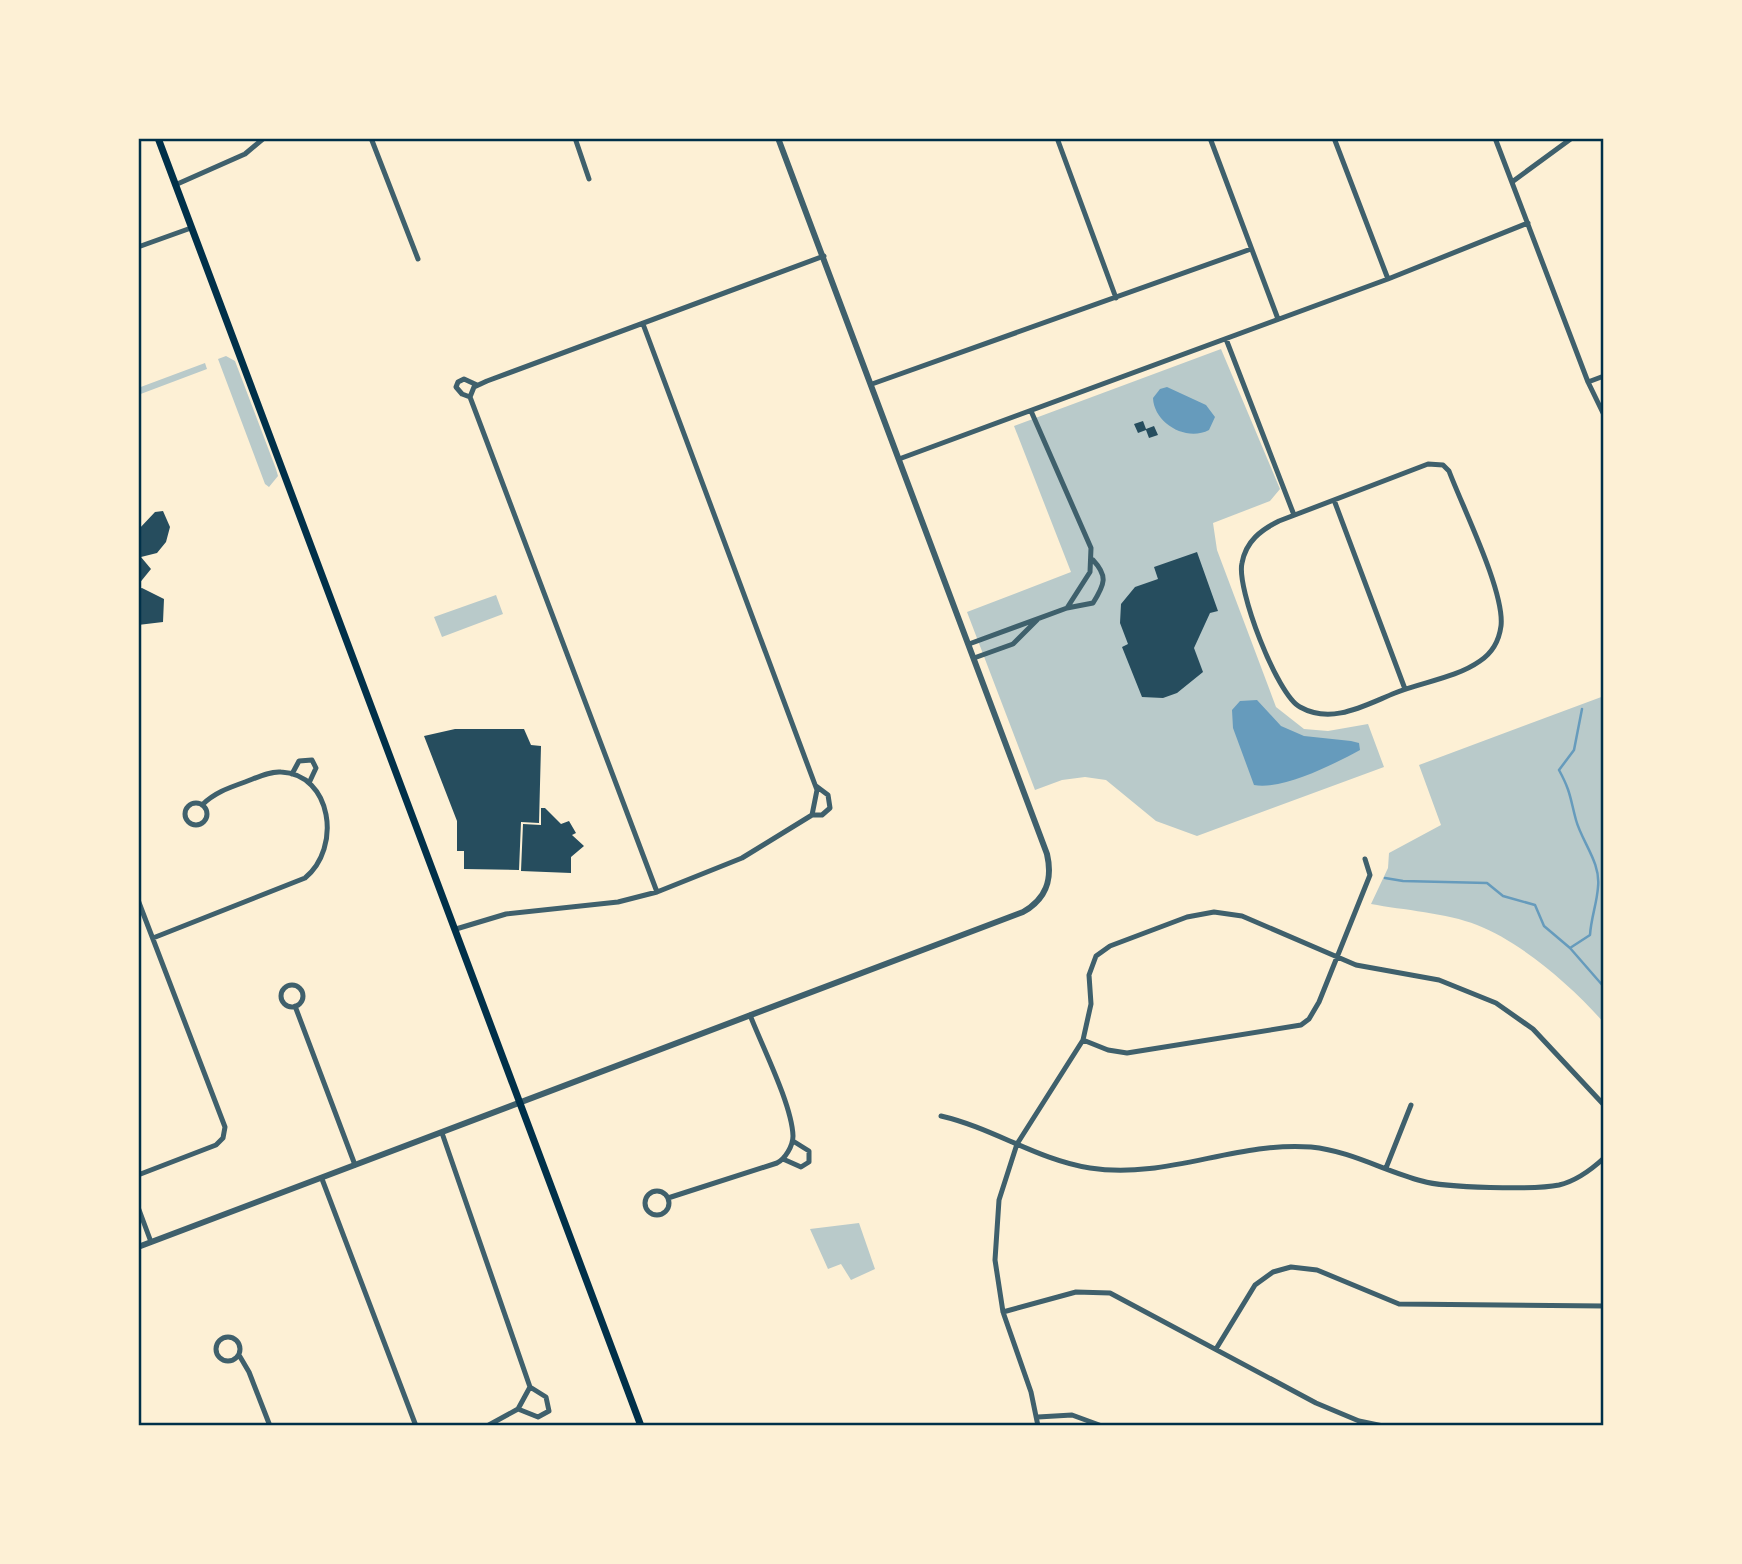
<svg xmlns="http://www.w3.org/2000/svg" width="1742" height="1564" font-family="Lato,sans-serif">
	<rect width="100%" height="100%" fill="#fdf0d5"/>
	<path fill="#b9caca" d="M1221,349l59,140 -10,12 -57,22 4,27 59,157 28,22 24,2 40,-7 16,43 -187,69 -41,-15 -50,-41 -21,-3 -23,3 -27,10 -68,-178 104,-40 -57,-146z
		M226,356l9,5 41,108 2,7 -9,11 -4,-3 -47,-125z
		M205,363l2,6 -69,26v-7z
		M496,595l7,19 -61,23 -8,-20z
		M1604,696v327c-31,-36 -83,-81 -127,-98 -30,-12 -74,-15 -106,-21l17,-36 1,-15 52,-28 -22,-60z
		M859,1223l16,46 -24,11 -10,-16 -13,5 -18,-40z"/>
	<path fill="#669bbc" d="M1167,387l39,18 9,12 -6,13c-23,12 -55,-7 -56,-32l7,-9z
		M1257,700l24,26 23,10 47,5 8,2 1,7c-26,14 -76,40 -106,35l-21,-57 -1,-18 8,-9z"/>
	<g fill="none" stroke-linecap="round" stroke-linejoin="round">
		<path stroke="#669bbc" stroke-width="2.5" d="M1385,878l18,3 84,2 16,13 32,9 9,21 26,22 34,39
			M1570,948l20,-13c1,-17 7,-32 8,-48 3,-24 -16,-45 -22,-67 -6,-22 -5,-28 -17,-50l15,-20 8,-41"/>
	</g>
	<path fill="#264d5e" d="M1143,421l3,8 8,-3 4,9 -9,3 -3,-8 -8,3 -4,-9z
		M163,511l7,16 -4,15 -9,11 -16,4 10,12 -13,16v-55l17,-18z
		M1197,552l21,59 -8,2 -16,35 9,24 -26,21 -14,5 -21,-1 -20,-50 6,-3 -8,-21 1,-19 14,-17 23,-8 -4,-12z
		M142,588l22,11 -1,23 -25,3v-36z
		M455,729h69l7,16 10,1 -2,77 -18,-1 -2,48 -55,-1v-18h-7v-30l-33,-85z
		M541,808h4l16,16 8,-3 7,12 -4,2 12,11 -13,11v16l-50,-2 2,-47 18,1z"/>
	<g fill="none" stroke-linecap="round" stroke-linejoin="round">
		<path stroke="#3f606c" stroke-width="5" d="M371,138l47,121
			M575,138l14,41
			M1057,138l59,160
			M1210,138l68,181
			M1334,138l54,141
			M1495,138l93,244 16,33
			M1512,182l60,-44
			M175,185l70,-31 19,-16
			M138,247l53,-19
			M1226,339l68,176
			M1588,382l16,-6
			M872,384l379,-135
			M470,397l-8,-3 -6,-7 2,-5 6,-3 13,6
			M899,459l489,-180 140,-56
			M1428,464l15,1 6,6c13,35 56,121 52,155 -2,15 -9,27 -21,35 -24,17 -58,21 -85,32 -30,12 -63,32 -95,14 -23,-12 -64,-119 -58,-144 4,-22 19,-33 37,-42z
			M1334,500l71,189
			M1067,608l26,-5c12,-19 15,-27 0,-43
			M969,644l98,-36 23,-36 1,-24 -60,-137
			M974,658l39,-14 24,-24
			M292,774l7,-13 13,-1 4,8 -7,15
			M185 814a11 11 0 1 1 22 0a11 11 0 1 1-22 0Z
			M812,815h10l8,-7 -2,-13 -12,-9
			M657,892l-187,-495 4,-10 13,-6 337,-125
			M138,900l87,227 -2,11 -7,7 -78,30
			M456,929l50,-15 112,-12 39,-10 85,-34 70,-43 5,-25 -174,-466
			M153,938l152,-60c37,-30 27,-104 -24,-106 -12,-1 -25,6 -36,10 -17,6 -31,11 -43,23
			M281 996a11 11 0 1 1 22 0a11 11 0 1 1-22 0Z
			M295,1006l60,159
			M1083,1040l25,10 19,3 174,-28 8,-6 10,-17 51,-127 -5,-16
			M941,1116c52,12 97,44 149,52 76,12 146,-27 221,-21 40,4 73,24 111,34 23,7 113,9 137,4 17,-4 32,-15 45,-27
			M442,1133l88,254 -12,22 -31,17
			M783,1159l18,8 8,-5v-11l-16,-10
			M1386,1168l25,-63
			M322,1179l94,247
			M645 1203a12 12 0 1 1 24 0a12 12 0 1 1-24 0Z
			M668,1198l109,-35c8,-4 16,-17 16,-27 -1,-31 -31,-90 -43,-121
			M138,1207l13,35
			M1003,1312l73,-20 34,1 206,110 43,18 24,5
			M216 1349a12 12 0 1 1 24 0a12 12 0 1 1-24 0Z
			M1216,1349l39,-64 18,-13 18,-5 26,3 82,34 205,2
			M239,1355l10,17 21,54
			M518,1409l20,8 11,-6 -3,-14 -16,-10
			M1038,1417l34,-2 30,11
			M1038,1426l-7,-34 -28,-80 -8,-52 4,-60 18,-56 66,-104 8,-36 -2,-29 7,-19 14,-10 77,-29 27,-5 28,4 114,49 83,15 57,23 37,26 71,76"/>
		<path stroke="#3f606c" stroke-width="6" d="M138,1247l885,-335c23,-13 30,-32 24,-58l-269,-716"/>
		<path stroke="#003049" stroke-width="7" d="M158,138l483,1288"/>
	</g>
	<rect width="1742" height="1564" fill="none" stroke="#fdf0d5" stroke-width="280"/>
	<rect x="140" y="140" width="1462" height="1284" fill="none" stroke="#003049" stroke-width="2.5"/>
</svg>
